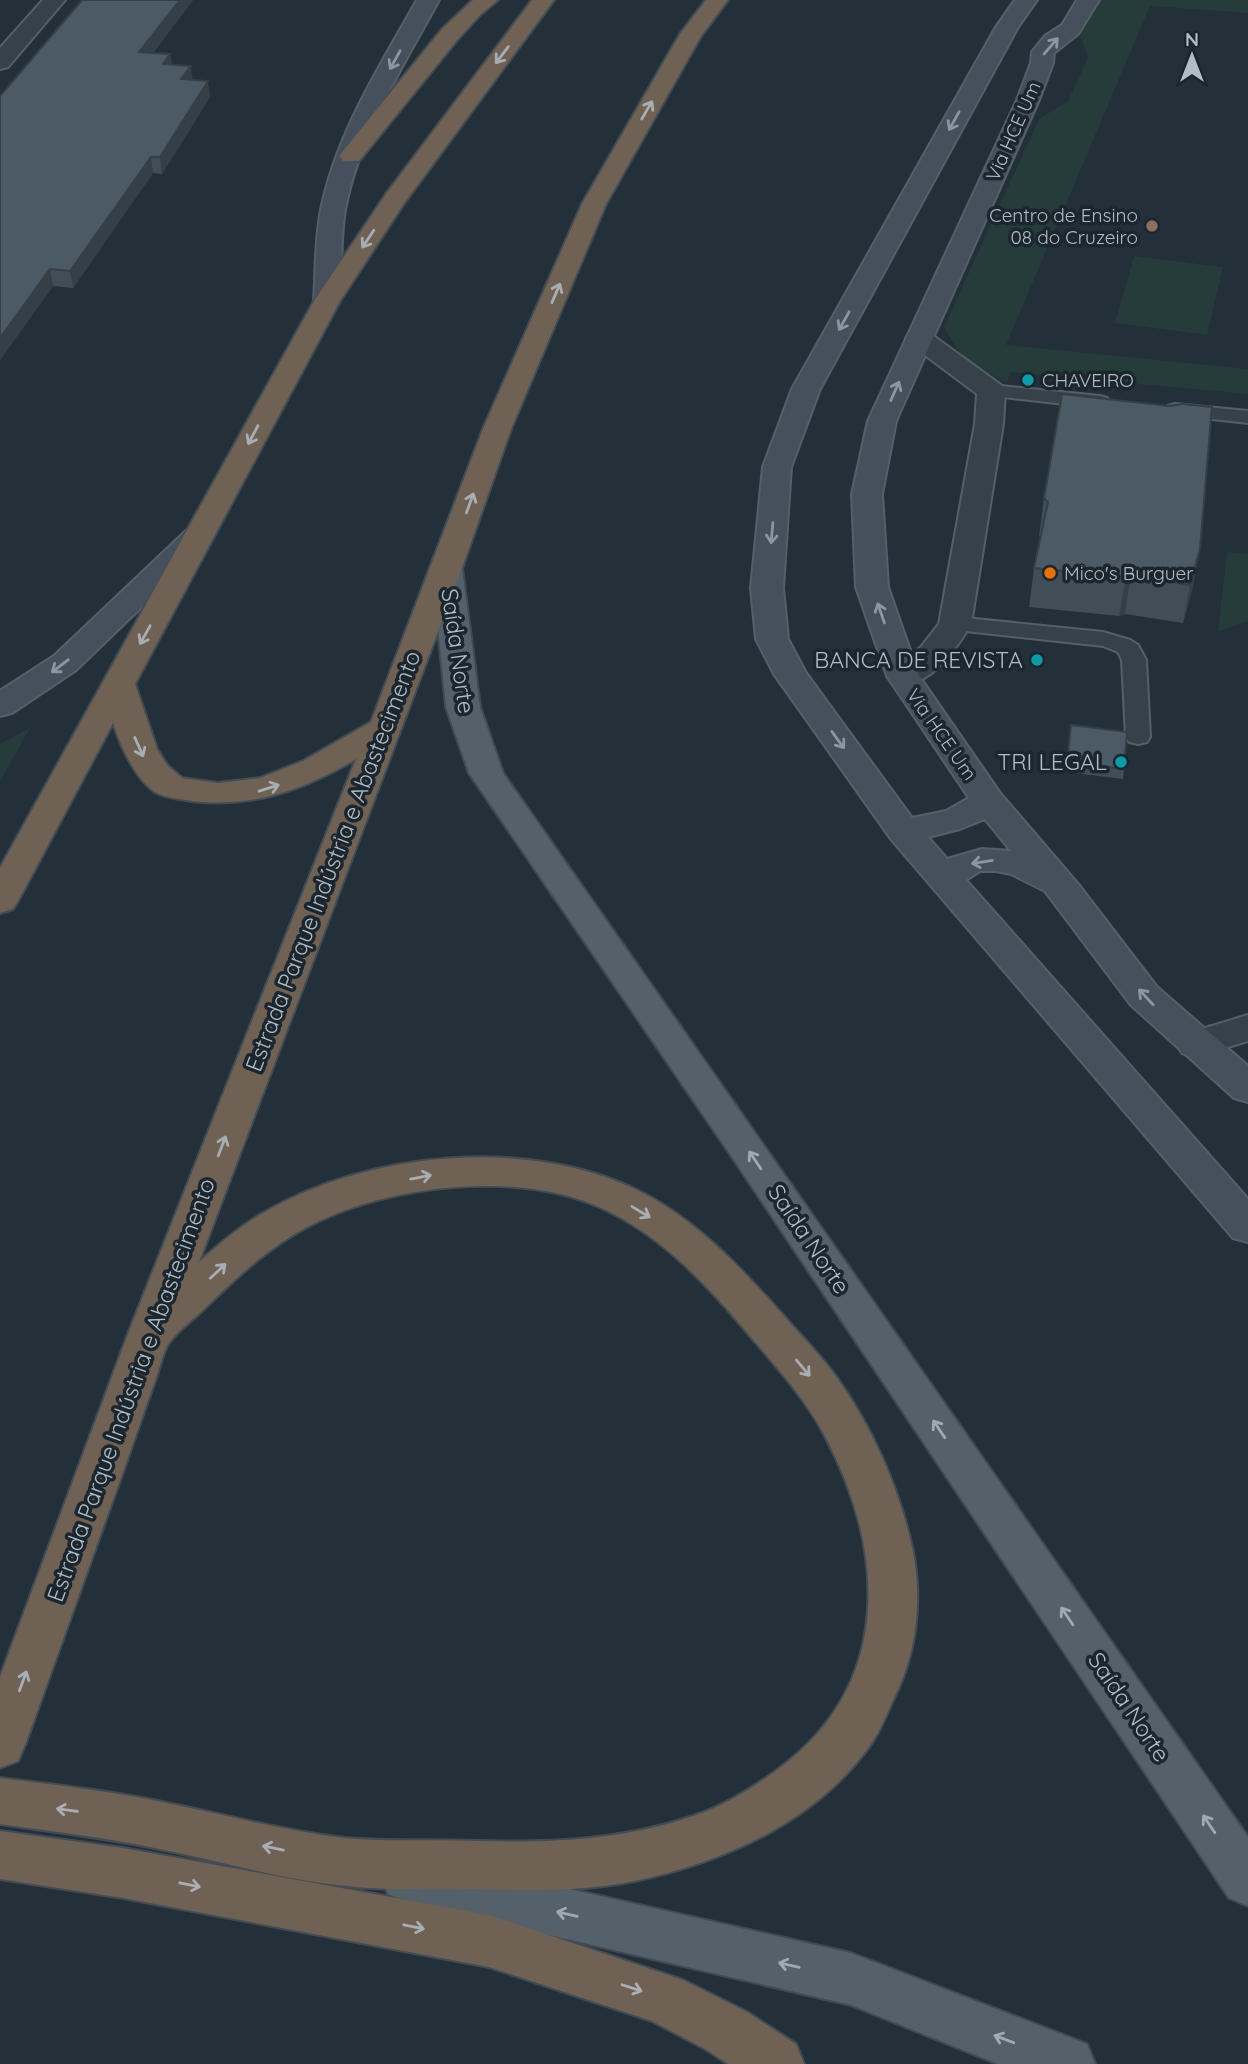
<svg xmlns="http://www.w3.org/2000/svg" width="1248" height="2064" font-family="Quicksand,sans-serif">
	<rect width="100%" height="100%" fill="#232f39"/>
	<path fill="#263c3b" d="M1101,0h147v13l-98,-7 -144,339 242,24v25l-237,-22 -5,11 -44,-26 -18,-30 95,-208 29,-18 20,-43 -10,-29z
		M1134,256l89,11 -16,68 -92,-12z
		M1227,552l21,2v67l-30,11z
		M30,728l-30,53v-37z"/>
	<g fill="none" stroke-linecap="round" stroke-linejoin="round">
		<defs>
			<path id="lane" d="M991,385l109,11 7,2 3,4 -3,4 -7,2 -116,-13 -3,-4 3,-4z
				M1175,404l73,7v12l-80,-9 -3,-4 3,-4z
				M955,617l148,15 27,8 8,5 8,15 4,77 -3,5 -9,2 -9,-2 -3,-5 -4,-77 -4,-8 -15,-6 -156,-17 -4,-5 4,-5z"/>
			<path id="street" d="M43,0h22l-57,67 -8,2v-21z
				M919,330l9,2 73,53 4,6 -2,33 -32,200c-16,27 -44,68 -79,59l-5,-7 5,-7 29,-22 18,-23 36,-200 2,-30 -67,-50 -4,-6 4,-6z
				M1248,1015v26l-52,16 -14,-4 -5,-9 5,-9z"/>
			<path id="secondary" d="M417,0h22c-36,66 -80,135 -94,210 -5,30 -3,61 -5,91l-4,6 -9,2 -9,-2 -4,-6c2,-30 1,-62 7,-91 15,-76 59,-144 96,-210z
				M1015,0h22l-19,27 -198,362 -29,78 -8,121 5,51 18,34 106,145 34,-7 23,-13 -82,-122 -31,-89 -4,-93 16,-73 149,-321 14,-37 1,-11 13,-16 17,-11 15,-25h22l-21,34 -24,19 -1,10 -14,37 -143,321 -14,73 6,93 31,89 81,117 78,91 79,103 91,79v36l-14,-4 -103,-93 -86,-114 -34,-17 -15,-3h-16l-14,9 282,319v43l-15,-4 -342,-399 -117,-165 -18,-35 -5,-51 12,-121 29,-78 204,-362zM985,819l26,32 -29,-2 -35,10 -19,-22 32,-8z
				M199,526l11,3 4,6 -4,6 -134,129 -64,43 -12,3v-25l54,-35 134,-127z"/>
			<path id="primary" d="M447,559l11,2 4,7 18,139 23,66 745,1064v69l-19,-8 -497,-741 -263,-384 -23,-66 -14,-139 4,-7z
				M407,1852l444,101 236,91 8,20h-97l-147,-59 -444,-103 -19,-8 -7,-17 7,-17z"/>
			<path id="highway" d="M473,0h25l-17,14 -23,25 -99,122h-16l-4,-5 4,-5 99,-122z
				M532,0h22l-149,202 -65,99 -205,383 22,65 10,16 15,13 36,5 42,-5 43,-17 68,-39 112,-293 99,-225 98,-170 26,-34h22l-27,36 -95,168 -95,225 -49,139 -263,694c21,-19 42,-37 66,-50 103,-60 261,-75 370,-23 60,29 104,77 148,126 18,21 38,40 54,63 35,49 62,110 75,169 11,50 5,106 -18,151 -7,15 -13,32 -23,46 -54,77 -146,118 -236,137 -54,11 -110,10 -165,8 -41,-1 -83,2 -124,-3 -62,-6 -122,-24 -182,-36 -54,-12 -109,-18 -164,-26v-46c56,7 112,13 167,25 59,12 118,28 178,35 44,4 89,1 133,3 73,2 145,-1 215,-25 31,-10 58,-27 84,-46 117,-85 109,-219 47,-336 -21,-39 -51,-71 -80,-105 -41,-49 -87,-97 -147,-123 -81,-35 -205,-21 -282,17 -45,22 -79,55 -114,89 -11,10 -27,22 -34,34 -5,10 -8,24 -12,35 -11,30 -21,60 -32,91 -33,91 -65,182 -98,273l-7,16 -18,7v-91l128,-343 228,-575c-52,31 -104,49 -164,42 -11,-2 -27,-3 -37,-9 -21,-14 -34,-46 -42,-69l-95,178 -5,8 -13,4v-45l314,-567 72,-107z
				M0,1831l123,17 366,67 194,65 64,32 49,32 8,20h-76l-21,-14 -55,-29 -163,-54 -366,-69 -123,-19z"/>
		</defs>
		<use href="#lane" stroke="#555f67" stroke-width="4"/>
		<use href="#street" stroke="#555f67" stroke-width="4"/>
		<use href="#secondary" stroke="#555f67" stroke-width="4"/>
		<use href="#primary" stroke="#404a52" stroke-width="4"/>
		<use href="#highway" stroke="#424c54" stroke-width="4"/>
		<use href="#lane" fill="#37414a" fill-rule="evenodd"/>
		<use href="#street" fill="#37414a" fill-rule="evenodd"/>
		<use href="#secondary" fill="#45505c" fill-rule="evenodd"/>
		<use href="#primary" fill="#54606a" fill-rule="evenodd"/>
		<use href="#highway" fill="#6f6154" fill-rule="evenodd"/>
	</g>
	<path fill="#414d57" d="M82,0h111l-40,53 17,1 2,11 21,15 17,17 -48,77 -9,-1 -80,115 -20,-2 -53,74v-264z
		M1169,406l24,181 -10,36 -58,-9 -6,2 -90,-9 5,-39 7,-30 -2,-2 5,-38z
		M1071,725l53,44 -1,10 -57,-7z"/>
	<path fill="#353f47" d="M180,0h13l-52,68 -2,-16z
		M170,54l2,16 -9,-6z
		M191,66l2,16 -12,-3z
		M208,81l2,16 -48,77 -2,-17z
		M151,157l2,16 -80,115 -3,-17z
		M50,269l3,17 -53,74v-22z
		M1200,549l-7,38 -10,36 7,-38z
		M1131,575l-6,39 -6,2 7,-39z"/>
	<path fill="#4c5a65" stroke="#353f47" stroke-width="2" d="M82,0h98l-41,52 31,2 -7,10 28,2 -10,13 27,2 -48,76h-9l-81,114 -20,-2 -50,69v-242z
		M1062,394l107,12 14,-2 29,3 -12,142 -10,36 -59,-10 -5,2 -92,-9 14,-66 -4,-4z
		M1071,725l56,7 -3,37 -57,-7z"/>
	<defs><path id="oneway-shaft" d="M-6 0H5M1.5-3L5.5 0L1.5 3" fill="none" stroke-width="1.6" stroke-linecap="round" stroke-linejoin="round" transform="scale(1.75)"/></defs>
	<g stroke="#8c96a0">
		<use href="#oneway-shaft" transform="translate(1051 46) rotate(-49)"/>
		<use href="#oneway-shaft" transform="translate(395 60) rotate(119)"/>
		<use href="#oneway-shaft" transform="translate(954 121) rotate(119)"/>
		<use href="#oneway-shaft" transform="translate(844 321) rotate(119)"/>
		<use href="#oneway-shaft" transform="translate(895 391) rotate(-66)"/>
		<use href="#oneway-shaft" transform="translate(772 533) rotate(95)"/>
		<use href="#oneway-shaft" transform="translate(881 613) rotate(-109)"/>
		<use href="#oneway-shaft" transform="translate(60 666) rotate(143)"/>
		<use href="#oneway-shaft" transform="translate(838 740) rotate(54)"/>
		<use href="#oneway-shaft" transform="translate(982 862) rotate(171)"/>
		<use href="#oneway-shaft" transform="translate(1146 997) rotate(-133)"/>
	</g>
	<g stroke="#a8aeb4">
		<use href="#oneway-shaft" transform="translate(502 55) rotate(127)"/>
		<use href="#oneway-shaft" transform="translate(647 110) rotate(-60)"/>
		<use href="#oneway-shaft" transform="translate(368 239) rotate(124)"/>
		<use href="#oneway-shaft" transform="translate(556 293) rotate(-67)"/>
		<use href="#oneway-shaft" transform="translate(253 435) rotate(118)"/>
		<use href="#oneway-shaft" transform="translate(470 503) rotate(-70)"/>
		<use href="#oneway-shaft" transform="translate(145 635) rotate(119)"/>
		<use href="#oneway-shaft" transform="translate(139 747) rotate(66)"/>
		<use href="#oneway-shaft" transform="translate(269 788) rotate(-17)"/>
		<use href="#oneway-shaft" transform="translate(222 1146) rotate(-69)"/>
		<use href="#oneway-shaft" transform="translate(421 1177) rotate(-11)"/>
		<use href="#oneway-shaft" transform="translate(641 1212) rotate(31)"/>
		<use href="#oneway-shaft" transform="translate(218 1271) rotate(-43)"/>
		<use href="#oneway-shaft" transform="translate(803 1368) rotate(50)"/>
		<use href="#oneway-shaft" transform="translate(23 1681) rotate(-70)"/>
		<use href="#oneway-shaft" transform="translate(67 1810) rotate(-172)"/>
		<use href="#oneway-shaft" transform="translate(273 1848) rotate(-168)"/>
		<use href="#oneway-shaft" transform="translate(190 1885) rotate(11)"/>
		<use href="#oneway-shaft" transform="translate(414 1927) rotate(11)"/>
		<use href="#oneway-shaft" transform="translate(632 1988) rotate(18)"/>
	</g>
	<g stroke="#9faab3">
		<use href="#oneway-shaft" transform="translate(755 1160) rotate(-124)"/>
		<use href="#oneway-shaft" transform="translate(939 1429) rotate(-124)"/>
		<use href="#oneway-shaft" transform="translate(1067 1616) rotate(-124)"/>
		<use href="#oneway-shaft" transform="translate(1209 1824) rotate(-124)"/>
		<use href="#oneway-shaft" transform="translate(567 1914) rotate(-167)"/>
		<use href="#oneway-shaft" transform="translate(789 1965) rotate(-167)"/>
		<use href="#oneway-shaft" transform="translate(1004 2039) rotate(-159)"/>
	</g>
	<circle fill="#8d6e63" stroke="#1c262e" stroke-width="2.5" cx="1152" cy="226" r="7"/>
	<g fill="#0f9aa8" stroke="#1c262e" stroke-width="2.5">
		<circle cx="1028" cy="380" r="7"/>
		<circle cx="1037" cy="660" r="7"/>
		<circle cx="1121" cy="762" r="7"/>
	</g>
	<circle fill="#e8710a" stroke="#1c262e" stroke-width="2.5" cx="1050" cy="573" r="7"/>
	<g text-anchor="middle" stroke-width="7" stroke-linejoin="round" paint-order="stroke">
		<g font-size="19" fill="#b2bcc5" stroke="#1c262e">
			<text transform="translate(1013 131) rotate(-66)" y="7">Via HCE Um</text>
			<text transform="translate(942 734) rotate(55)" y="7">Via HCE Um</text>
		</g>
		<g font-size="19" fill="#b2bcc5" stroke="#1c262e" text-anchor="start">
			<text x="1138" y="222" text-anchor="end">Centro de Ensino<tspan x="1138" dy="22">08 do Cruzeiro</tspan></text>
			<text x="1042" y="387">CHAVEIRO</text>
			<text x="1064" y="580">Mico's Burguer</text>
		</g>
		<g font-size="23" fill="#b2bcc5" stroke="#1c262e">
			<text transform="translate(458 651) rotate(82)" y="8">Saída Norte</text>
			<text transform="translate(333 861) rotate(-69)" y="8">Estrada Parque Indústria e Abastecimento</text>
			<text transform="translate(809 1239) rotate(56)" y="8">Saída Norte</text>
			<text transform="translate(131 1390) rotate(-70)" y="8">Estrada Parque Indústria e Abastecimento</text>
			<text transform="translate(1129 1707) rotate(56)" y="8">Saída Norte</text>
		</g>
		<g font-size="23" fill="#b2bcc5" stroke="#1c262e" text-anchor="end">
			<text x="1023" y="668">BANCA DE REVISTA</text>
			<text x="1107" y="770">TRI LEGAL</text>
		</g>
	</g>
	<g transform="translate(1192 56)" stroke="#1c262e" stroke-width="5" paint-order="stroke">
	<path d="M0-5L12 26L0 18L-12 26Z" fill="#b2bcc5"/>
	<text y="-10" font-size="19" font-weight="bold" text-anchor="middle" fill="#b2bcc5">N</text>
	</g>
</svg>
